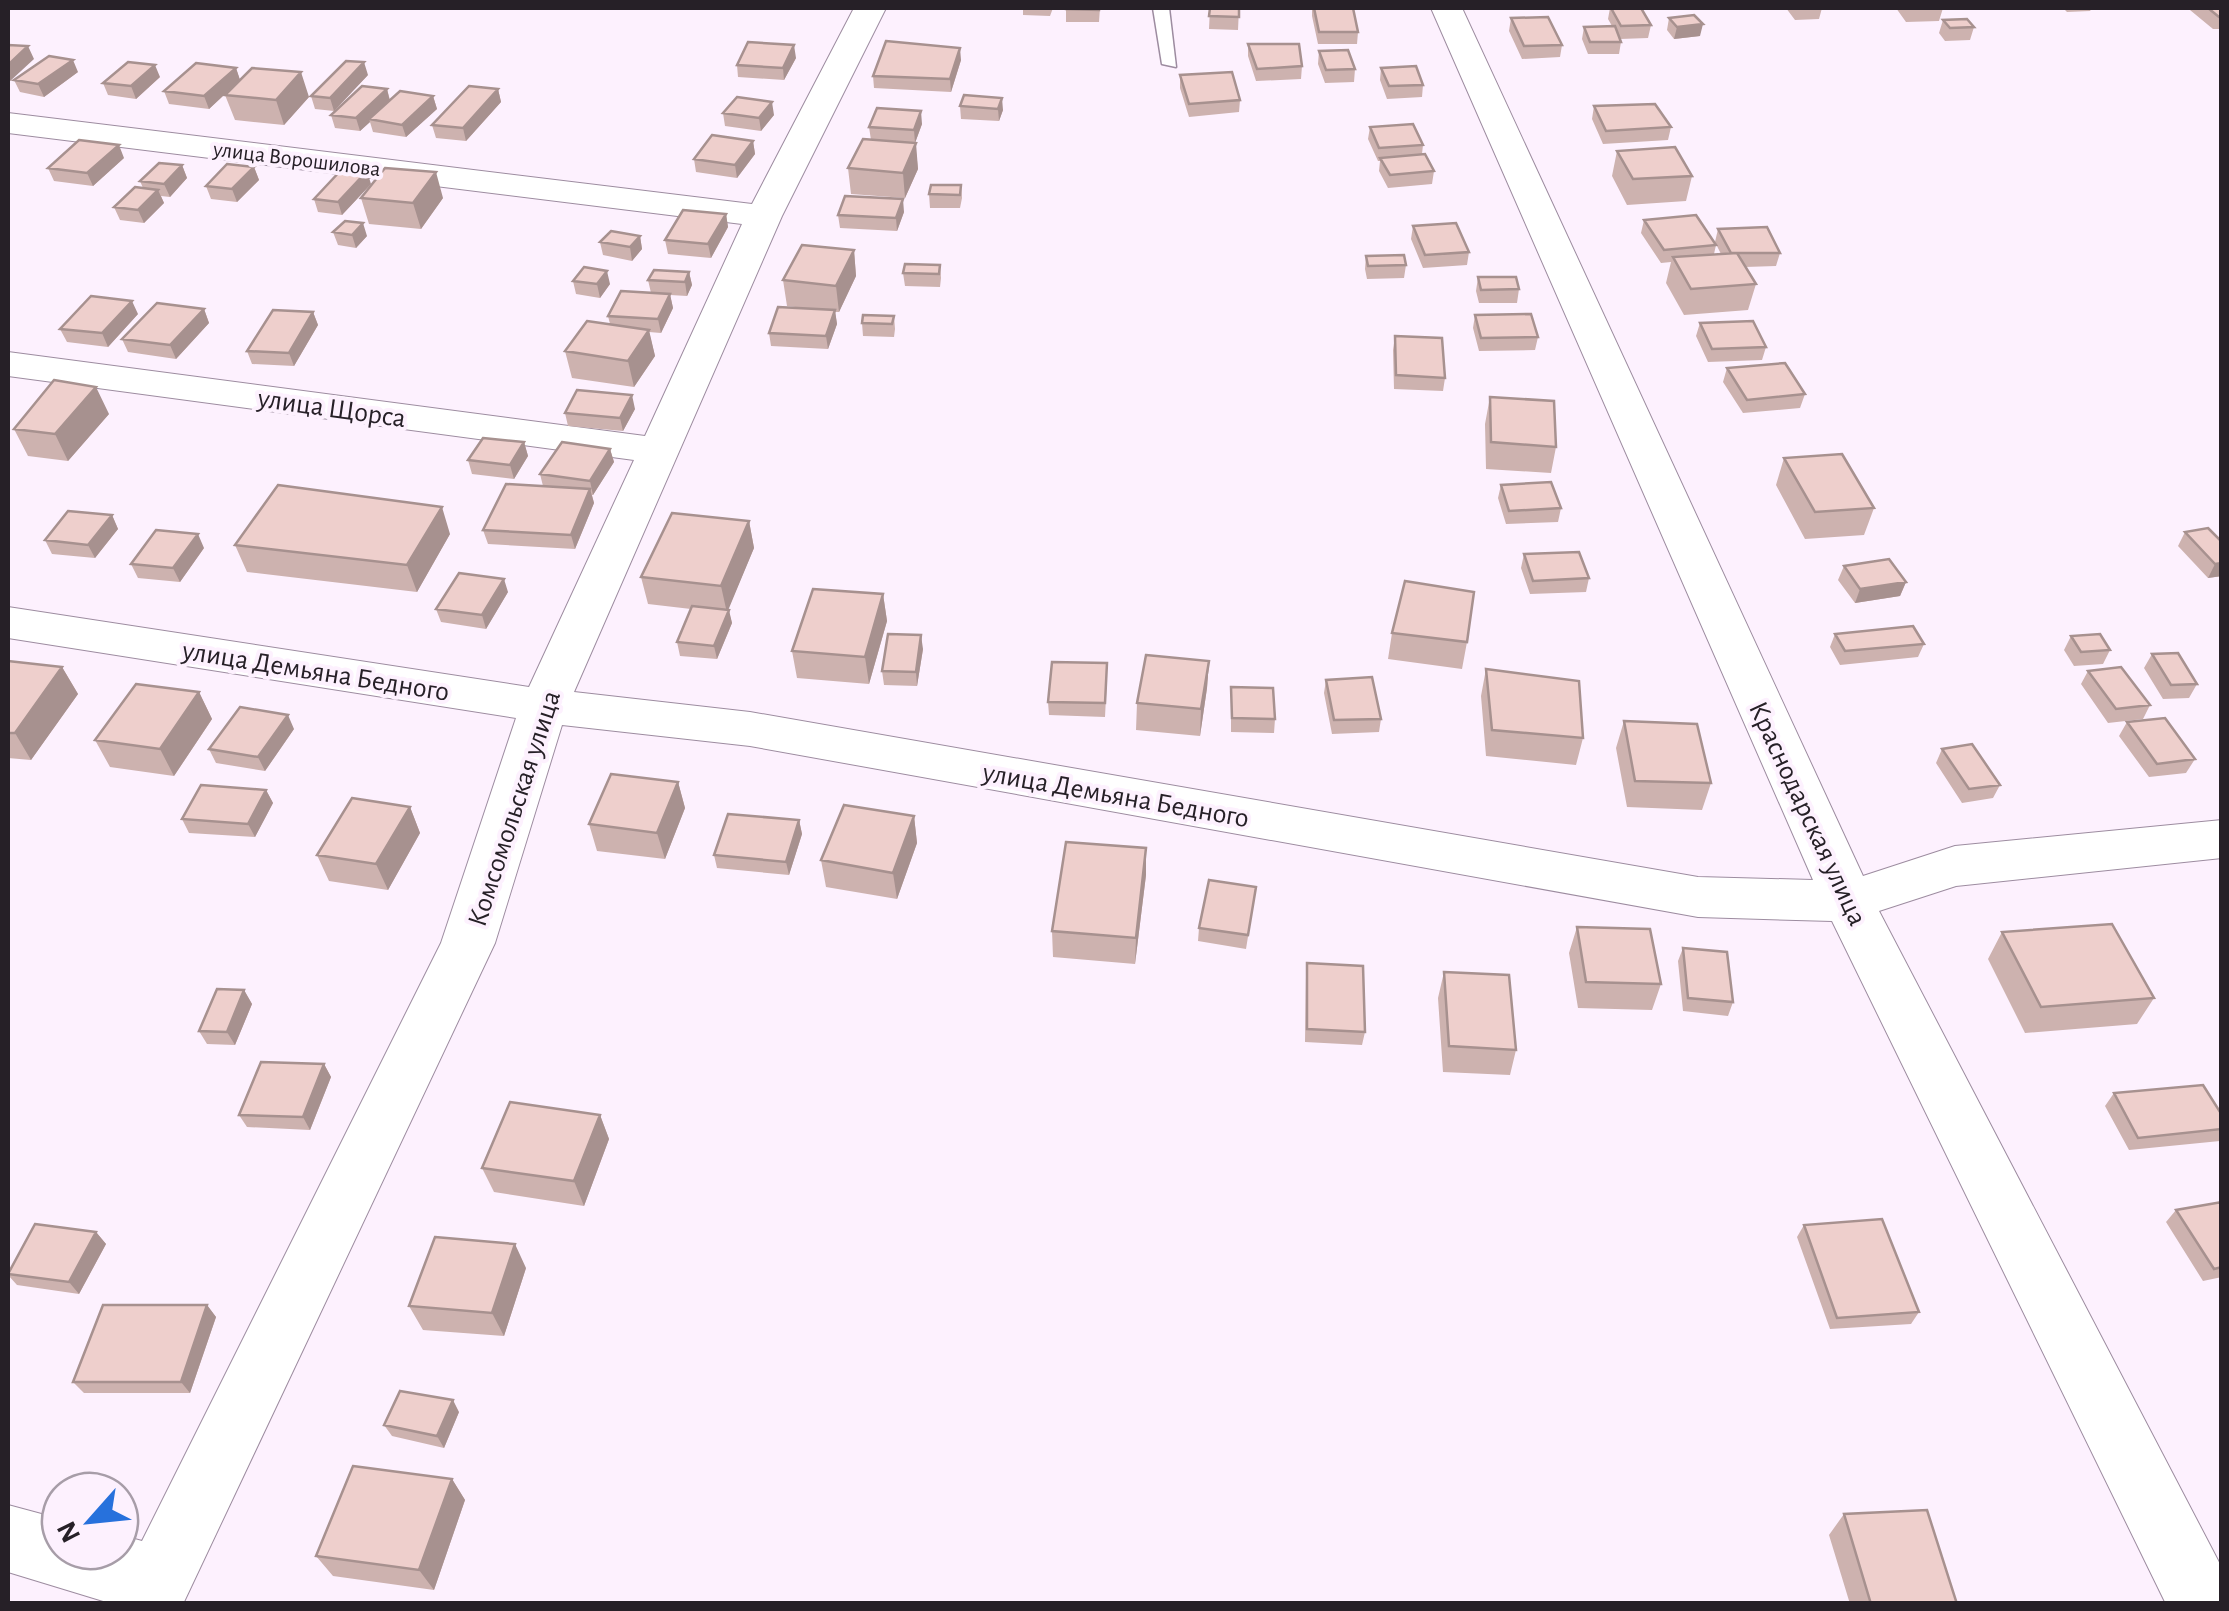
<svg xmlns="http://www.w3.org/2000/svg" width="2229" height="1611" font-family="'Alegreya Sans',sans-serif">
	<rect width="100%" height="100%" fill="#fdf1fe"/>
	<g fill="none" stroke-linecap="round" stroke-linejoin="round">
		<defs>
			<path id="service" d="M1153,8h16l7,59 -14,-3z"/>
			<path id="minor" d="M854,8h32l-104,208 -208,476 176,20 948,165 115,3 -382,-872h31l401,868 92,-30 267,-26v38l-266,28 -77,25 343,657v36h-56l-334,-683 -134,-4 -948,-171 -188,-21 -67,218 -312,661h-70l-105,-32v-67l52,14v32h60v-16l22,6 299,-598 75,-225 -508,-80v-31l521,80 105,-227 -626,-84v-24l637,84 97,-212 -734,-91v-20l744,91z"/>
		</defs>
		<use href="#service" stroke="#9d8ca0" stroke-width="3"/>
		<use href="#minor" stroke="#9d8ca0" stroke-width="2"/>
		<use href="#service" fill="#fff" fill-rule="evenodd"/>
		<use href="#minor" fill="#fff" fill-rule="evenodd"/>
	</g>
	<path fill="#cdb2af" d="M1023,8h30l-3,8 -27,-1z
		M1066,8h34l-1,14h-33z
		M1210,8h29l-1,22 -29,-1z
		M1312,8h41l5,24 -1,12h-39l-6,-28z
		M1610,8l41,17 -3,13 -28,1 1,3 -2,12h-31l-6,-15 2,-12 28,-1 -4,-7z
		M1786,8h36l-3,11 -24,1z
		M1896,8h47l-4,13 -33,1z
		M1980,8h44v1l-42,1z
		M2063,8h29l-2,3 -23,1z
		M2191,8h31v21h-9l-23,-19z
		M1511,18l51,27 -2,12 -38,2 -13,-28z
		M1669,18l31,18 -26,3 -7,-9z
		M1943,20l31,7 -4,13 -25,1 -6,-8z
		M1248,44l54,22 -1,13 -45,2 -8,-25z
		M1319,51l36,18 -1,13 -29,1 -7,-19z
		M796,58l-12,22 -46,-3 -1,-12z
		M961,60l-10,32 -77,-4 -1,-12z
		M236,68l4,12 69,17 -25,28 -49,-5 -10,-25 11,-11 -27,25 -40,-5 -5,-13z
		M1381,68l42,17 -1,12 -35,2 -7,-19z
		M78,72l-34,25 -24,-5 -6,-12z
		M368,75l-34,36 -19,-2 -4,-13z
		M1180,75l60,25 -1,12 -50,5 -9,-29z
		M160,77l-24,22 -28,-4 -5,-12z
		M387,89l3,11 43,-4 4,13 -31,28 -33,-5 -3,-10 -10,9 -25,-3 -4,-13z
		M498,89l3,13 -35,39 -30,-3 -4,-13z
		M964,95l39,15 -4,11 -38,-2 -1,-13z
		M1594,106l77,21 -3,13 -65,4 -11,-25z
		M723,113l51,2 -13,16 -36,-5z
		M922,124l-7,19 3,26 -13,29 -54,-4 -3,-26 23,-28 -2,-13z
		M1370,127l53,18 -1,9 12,17 -2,13 -44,4 -9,-17 1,-10h-2l-10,-22z
		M753,141l2,13 -18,24 -41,-6 -2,-13z
		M1617,151l75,25 -6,25 -59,4 -15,-29z
		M124,158l-31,28 -39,-5 -6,-13z
		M182,165l5,13 -17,19 -9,-1 3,7 -20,20 -24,-3 -6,-13 29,-19 -3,-7z
		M254,167l5,13 -22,22 -26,-3 -5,-13z
		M371,184l-29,31 -24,-3 -4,-13z
		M961,185l1,13 -2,10h-30l-1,-14z
		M361,198h82l-22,31 -52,-5z
		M904,212l-7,19 -57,-3 -2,-13z
		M726,214l2,13 -17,31 -43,-4 -3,-14z
		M1644,220l72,25 -2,9h7l-6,-12 3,-13 62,24 -4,13 -31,1 11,17 -8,26 -64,5 -18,-32 5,-21 -10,1 -20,-30z
		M1413,226l56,26 -2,13 -44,3 -12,-29z
		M333,232l34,4 -11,12 -18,-3z
		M640,236l2,13 -10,12 -29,-6 -3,-13z
		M854,250l2,26 -17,36h-4l2,12 -9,25 -57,-3 -2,-13 43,-24 -25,-3 -4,-26z
		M1366,256l40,9 -2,13 -37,1 -2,-10z
		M940,265l1,13 -1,9 -35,-1 -2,-13z
		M689,272l3,13 -5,11 -17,-1 3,13 -12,25 -12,-1 6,24 -21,31 -62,-9 -7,-27 45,-27 -2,-8 43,-23 -3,-13z
		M1478,277l41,12 -2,14h-38l-3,-12z
		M573,281l37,3 -10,14 -24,-4z
		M204,309l5,14 -33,36 -48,-7 -6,-13z
		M313,312l5,13 -24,41 -42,-2 -5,-13z
		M138,314l-30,33 -41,-5 -7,-13z
		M1475,315l63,22 -3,13 -56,1 -6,-23z
		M894,316l1,13 -1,8 -31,-1 -1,-13z
		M1700,323l66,24 -4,13 -54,2 -12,-26z
		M1395,336l50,42 -2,13 -49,-2 -1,-39z
		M1727,368l78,26 -5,14 -57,5 -20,-31z
		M1490,397l66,50 -5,26 -65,-4 -1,-45z
		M635,409l-12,22 -55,-5 -3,-13z
		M109,414l-41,47 -40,-5 -14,-27z
		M524,442l4,14 -14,23 -42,-5 -4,-14z
		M610,449l4,13 -21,33h-1l2,8 -19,46 -87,-5 -5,-14 60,-44 -3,-12z
		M1784,458l90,50 -10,27 -59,4 -29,-54z
		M1501,485l60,23 -3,14 -52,2 -8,-26z
		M112,515l6,14 -23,29 -43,-4 -7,-14z
		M749,521l5,27 -26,61 4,14 -15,36 -37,-3 -3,-14 14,-33 -43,-5 -7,-27z
		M2185,532l37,10v34l-14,2 -30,-32z
		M450,534l-33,58 -170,-20 -12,-27z
		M204,548l-24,34 -42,-4 -7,-14z
		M1524,554l65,24 -3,14 -56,2 -9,-26z
		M1844,566l62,16 -6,14 -45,7 -17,-23z
		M508,592l-22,37 -45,-7 -5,-13z
		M883,594l4,27 -18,63 -72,-6 -5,-27z
		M1392,633l75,9 -5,27 -74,-10z
		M1835,634l89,10 -6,13 -78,8 -10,-18z
		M2071,636l39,14 -7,14 -29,2 -10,-16z
		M923,649l-6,37 -33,-1 -2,-14z
		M2152,654l45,30 -8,14 -26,1 -19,-31z
		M8,661l54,6 16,27 -47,66 -23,-2z
		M1209,661l-2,27 -7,48 -64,-6 1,-27z
		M1486,669l97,69 -7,27 -90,-9 -5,-60z
		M2088,671l62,34 -7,14 -35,4 -27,-39z
		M1107,677l-2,40 -56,-2 -1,-13z
		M1326,680l55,39 -2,13 -47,2 -8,-41z
		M1231,687l44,32 -1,14 -43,-1z
		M199,692l13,27 -38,57 -64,-9 -15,-27z
		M1624,721l87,62 -9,27 -75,-3 -11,-59z
		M2127,722l68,37 -9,14 -37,4 -30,-41z
		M294,729l-29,42 -49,-8 -7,-14z
		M1942,749l58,36 -7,13 -31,5 -26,-40z
		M678,782l7,26 -20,51 -68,-8 -8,-27z
		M266,790l7,13 -18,34 -66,-4 -7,-14z
		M410,807l10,26 -32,57 -59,-9 -12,-26z
		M914,816l3,27 -20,56 -71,-12 -5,-27z
		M799,820l3,14 -13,41 -72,-7 -3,-13z
		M1146,875l-11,89 -82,-7 -1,-26z
		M1256,887l-10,62 -48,-8 1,-13z
		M1577,927l84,57 -9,26 -74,-2 -9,-55z
		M2002,932l152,66 -17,26 -112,9 -37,-74z
		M1683,948l50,54 -5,14 -45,-5 -5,-50z
		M1307,963l58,69 -3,13 -57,-3 1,-66z
		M1444,972l72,78 -6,25 -67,-3 -5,-74z
		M244,990l8,14 -17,41 -28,-1 -8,-13z
		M324,1064l7,13 -21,53 -63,-3 -8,-12z
		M2114,1093l108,22v24l-2,2 -91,9 -24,-44z
		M600,1115l9,24 -25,67 -90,-14 -12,-24z
		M2222,1202v75l-19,4 -37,-59 10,-12z
		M1804,1225l115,87 -8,12 -81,5 -33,-92z
		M96,1232l10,12 -27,50 -62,-9 -9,-10v-4z
		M526,1268l-22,68 -81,-6 -14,-24z
		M207,1305l9,12 -26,76h-106l-11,-11z
		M459,1412l-15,36 -52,-12 -8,-11z
		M452,1479l13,21 -31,90 -101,-14 -17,-20z
		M1844,1514l113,90h-107l-21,-69z"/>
	<path fill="#a7918f" d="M1703,24l-3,12 -26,3 3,-12z
		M794,45l2,13 -12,22 -1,-12z
		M28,46l6,13 -26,24v-18z
		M960,48l1,12 -10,32 -1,-13z
		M73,60l5,12 -34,25 -6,-13z
		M364,62l4,13 -34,36 -4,-13z
		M155,65l5,12 -24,22 -5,-13z
		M236,68l4,12 -31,29 -5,-13z
		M301,72l8,25 -25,28 -8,-25z
		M387,89l3,13 -21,17 1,3 -10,9 -4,-13z
		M498,89l3,13 -35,39 -3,-13z
		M433,96l4,13 -31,28 -4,-12z
		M1002,98l1,12 -4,11 -1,-12z
		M772,102l2,13 -13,16 -2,-13z
		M921,111l1,13 -7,19 -1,-13z
		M753,141l2,13 -18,24 -2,-13z
		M916,143l2,26 -13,29 -2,-25z
		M119,145l5,13 -31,28 -6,-13z
		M182,165l5,13 -17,19 -6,-13z
		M254,167l5,13 -22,22 -5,-13z
		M367,171l4,13 -29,31 -4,-13z
		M436,172l7,26 -22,31 -8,-26z
		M158,190l6,13 -20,20 -6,-13z
		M903,199l1,13 -7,19 -1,-13z
		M726,214l2,13 -17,31 -3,-14z
		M363,223l4,13 -11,12 -4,-13z
		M640,236l2,13 -10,12 -2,-14z
		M854,250l2,26 -17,36 -3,-26z
		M607,271l3,13 -10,14 -3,-14z
		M689,272l3,13 -5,11 -2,-14z
		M670,294l3,14 -12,25 -3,-14z
		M132,301l6,13 -30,33 -6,-14z
		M204,309l5,14 -33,36 -6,-14z
		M835,310l2,14 -9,25 -2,-13z
		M313,312l5,13 -24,41 -5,-13z
		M649,330l6,26 -21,31 -6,-26z
		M96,387l13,27 -41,47 -13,-27z
		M632,395l3,14 -12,22 -3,-13z
		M524,442l4,14 -14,23 -4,-14z
		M610,449l4,13 -21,33 -3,-14z
		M590,489l4,14 -19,46 -4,-14z
		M442,507l8,27 -33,58 -10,-27z
		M112,515l6,14 -23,29 -7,-13z
		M749,521l5,27 -27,65 -6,-27z
		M198,534l6,14 -24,34 -7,-14z
		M2222,563v13l-14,2 7,-14z
		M504,579l4,13 -22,37 -4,-14z
		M1906,582l-6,14 -45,7 5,-14z
		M883,594l4,27 -18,63 -4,-27z
		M729,610l3,13 -15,36 -3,-13z
		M921,635l2,14 -6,37 -1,-14z
		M1209,661l-2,27 -7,48 1,-27z
		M62,667l16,27 -47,66 -16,-27z
		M199,692l13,27 -38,57 -14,-27z
		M288,715l6,14 -29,42 -7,-14z
		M678,782l7,26 -20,51 -8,-26z
		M266,790l7,13 -18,34 -7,-13z
		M410,807l10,26 -32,57 -12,-26z
		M914,816l3,27 -20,56 -4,-26z
		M799,820l3,14 -13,41 -3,-13z
		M1146,848v27l-11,89 1,-26z
		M244,990l8,14 -17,41 -8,-13z
		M324,1064l7,13 -21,53 -7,-13z
		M600,1115l9,24 -25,67 -10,-25z
		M96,1232l10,12 -27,50 -10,-12z
		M515,1244l11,24 -22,68 -12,-23z
		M207,1305l9,12 -26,76 -9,-11z
		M453,1400l6,12 -15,36 -7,-12z
		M452,1479l13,21 -31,90 -15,-20z"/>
	<path fill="#eecfcc" stroke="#a7918f" stroke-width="2.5" d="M1066,8h33v2l-33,-1z
		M1210,8h29v9l-30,-1z
		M1314,8h39l5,24h-39z
		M1611,8h30l10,17 -30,1z
		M2208,8h14v9h-3z
		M1694,15l9,9 -26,3 -8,-9z
		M1548,17l14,28 -38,1 -13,-28z
		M1967,19l7,8 -24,1 -7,-8z
		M1615,26l6,16h-31l-6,-15z
		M886,41l74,7 -10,31 -77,-3z
		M748,42l46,3 -11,23 -46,-3z
		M1248,44h51l3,22 -45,3z
		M8,45l20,1 -20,19z
		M1348,50l7,19 -29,1 -7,-19z
		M49,56l24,4 -35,24 -24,-4z
		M346,61l18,1 -34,36 -19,-2z
		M128,62l27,3 -24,21 -28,-3z
		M196,63l40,5 -32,28 -40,-5z
		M1416,66l7,19 -34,1 -8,-18z
		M252,68l49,4 -25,28 -51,-5z
		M1232,72l8,28 -51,4 -9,-29z
		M362,86l25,3 -31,29 -25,-3z
		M469,86l29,3 -35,39 -31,-3z
		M400,91l33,5 -31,29 -33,-6z
		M964,95l38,3 -4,11 -38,-3z
		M737,97l35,5 -13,16 -36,-5z
		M1655,104l16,23 -65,4 -12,-25z
		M877,108l44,3 -7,19 -45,-3z
		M1413,124l10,21 -44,3 -9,-21z
		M712,135l41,6 -18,24 -41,-6z
		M863,139l53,4 -13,30 -55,-5z
		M79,140l40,5 -32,28 -39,-5z
		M1675,147l17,29 -59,3 -16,-28z
		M1425,154l9,17 -44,4 -10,-17z
		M159,163l23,2 -18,19 -24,-3z
		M227,164l27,3 -22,22 -26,-3z
		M343,168l24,3 -29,31 -24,-3z
		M385,168l51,4 -23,31 -52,-5z
		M931,185h30l-1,10 -31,-1z
		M135,187l23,3 -20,20 -24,-3z
		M845,196l58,3 -7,19 -58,-3z
		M683,210l43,4 -18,30 -43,-4z
		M1696,215l20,30 -52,5 -20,-30z
		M345,221l18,2 -11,12 -19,-3z
		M1456,223l13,29 -44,3 -12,-29z
		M1767,227l13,26h-49l-13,-24z
		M611,231l29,5 -10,11 -30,-5z
		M802,245l52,5 -18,36 -53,-6z
		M1737,253l19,31 -65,5 -18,-32z
		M1404,255l2,10 -38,1 -2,-10z
		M905,264l35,1 -1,9 -36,-1z
		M584,267l23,4 -10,13 -24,-3z
		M654,270l35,2 -4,10 -37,-2z
		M1478,277h38l3,12 -38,1z
		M621,291l49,3 -12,25 -50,-3z
		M91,296l41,5 -30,32 -42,-4z
		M157,303l47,6 -34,36 -48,-6z
		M778,307l57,3 -9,26 -57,-3z
		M273,310l40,2 -24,41 -42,-2z
		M1531,314l7,23 -57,1 -6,-23z
		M863,315l31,1 -2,8 -30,-1z
		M587,321l62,9 -21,31 -63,-10z
		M1753,321l13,26 -54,2 -12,-26z
		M1395,336l47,2 3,40 -49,-3z
		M1785,363l20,31 -58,6 -20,-32z
		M54,380l42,7 -41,47 -41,-5z
		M577,390l55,5 -12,23 -55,-5z
		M1490,397l64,4 2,46 -65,-5z
		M483,438l41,4 -14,23 -42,-5z
		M562,442l48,7 -20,32 -50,-7z
		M1842,454l32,54 -59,4 -31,-54z
		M1551,482l10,26 -52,3 -8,-26z
		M506,484l84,5 -19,46 -88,-5z
		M278,485l164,22 -35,58 -172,-20z
		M68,511l44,4 -24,30 -43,-5z
		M672,513l77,8 -28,65 -80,-9z
		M2208,528l14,14v21l-7,1 -30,-32z
		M156,530l42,4 -25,34 -42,-4z
		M1579,552l10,26 -56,3 -9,-27z
		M1889,559l17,23 -46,7 -16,-23z
		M459,573l45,6 -22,36 -46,-6z
		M1405,581l69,11 -7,50 -75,-9z
		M813,589l70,5 -18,63 -73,-6z
		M692,606l37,4 -15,36 -37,-4z
		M1913,626l11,18 -79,7 -10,-17z
		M888,634l33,1 -5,37 -34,-1z
		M2100,634l10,16 -29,2 -10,-16z
		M2178,653l19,31 -26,1 -19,-31z
		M1146,655l63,6 -8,48 -64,-6z
		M8,661l54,6 -47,66h-7z
		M1052,662l55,1 -2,40 -57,-1z
		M2121,667l29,38 -34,4 -28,-38z
		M1486,669l93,12 4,57 -91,-8z
		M1372,677l9,42 -47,1 -8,-40z
		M136,684l63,8 -39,57 -65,-9z
		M1231,687l42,1 2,31 -43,-1z
		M240,707l48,8 -30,42 -49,-8z
		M2165,718l30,41 -38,5 -30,-42z
		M1624,721l73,3 14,59 -76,-2z
		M1972,744l28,41 -31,4 -27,-40z
		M611,774l67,8 -21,51 -68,-9z
		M201,785l65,5 -18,34 -66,-5z
		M352,798l58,9 -34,57 -59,-9z
		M844,805l70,11 -21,57 -72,-13z
		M728,814l71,6 -13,42 -72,-7z
		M1066,842l80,6 -10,90 -84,-7z
		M1209,880l47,7 -8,48 -49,-7z
		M2112,924l42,74 -113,9 -39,-75z
		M1577,927l73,2 11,55 -75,-2z
		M1683,948l44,4 6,50 -45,-4z
		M1307,963l56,3 2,66 -58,-3z
		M1444,972l65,3 7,75 -67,-4z
		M217,989l27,1 -17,42 -28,-1z
		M261,1062l63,2 -21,53 -64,-2z
		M2203,1085l19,30v14l-84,9 -24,-45z
		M510,1102l90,13 -26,66 -92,-13z
		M2222,1202v65l-8,2 -38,-59z
		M1882,1219l37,93 -82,6 -33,-93z
		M35,1224l61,8 -27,50 -61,-8z
		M435,1237l80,7 -23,69 -83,-7z
		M103,1305h104l-26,77h-108z
		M400,1391l53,9 -16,36 -53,-11z
		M353,1466l99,13 -33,91 -103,-14z
		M1927,1510l30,94h-86l-27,-90z"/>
	<g text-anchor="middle" stroke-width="8" stroke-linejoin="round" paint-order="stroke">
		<g font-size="22" fill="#262027" stroke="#fdf1fe">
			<text transform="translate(297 158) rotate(7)" y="8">улица Ворошилова</text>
		</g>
		<g font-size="28" fill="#262027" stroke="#fdf1fe">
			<text transform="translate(332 407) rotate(8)" y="10">улица Щорса</text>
			<text transform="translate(316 670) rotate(9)" y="10">улица Демьяна Бедного</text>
			<text transform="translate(1116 794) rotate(10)" y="10">улица Демьяна Бедного</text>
			<text transform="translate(513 808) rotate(-72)" y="10">Комсомольская улица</text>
			<text transform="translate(1809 813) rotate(65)" y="10">Краснодарская улица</text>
		</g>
	</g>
	<rect width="2229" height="1611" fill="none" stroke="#262027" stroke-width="20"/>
	<g transform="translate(90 1521) rotate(243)"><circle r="48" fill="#fdf1fe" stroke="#a79da8" stroke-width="2.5"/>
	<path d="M0-8L18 38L0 25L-18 38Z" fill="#2771dc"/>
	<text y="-15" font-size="28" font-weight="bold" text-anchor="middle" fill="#262027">N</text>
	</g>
</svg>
